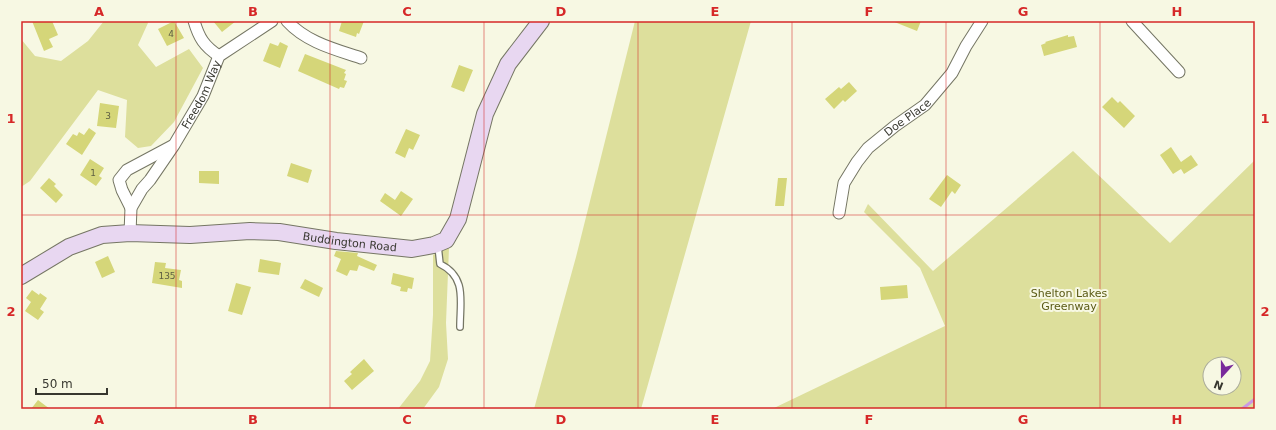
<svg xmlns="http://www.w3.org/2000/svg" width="1276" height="430" font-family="'DejaVu Sans',sans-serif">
	<rect width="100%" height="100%" fill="#f7f8e3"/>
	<path fill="#dddf9c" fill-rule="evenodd" d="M104,21h43l1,2 -10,22 18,22 33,-18 14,19 -29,54 -23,24 -13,2 -13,-11 2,-37 -29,-10 -68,91 -9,6v-148l14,17 26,5 27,-20z
		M635,21h116l-110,388h-107l42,-152z
		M1073,151l97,92 85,-83v249h-483l173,-83 -25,-58 -56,-56 4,-8 65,67zM1210,364h24v24h-24z
		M449,248l-3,75 2,36 -9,28 -16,22h-25l22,-28 10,-20 3,-46v-60z"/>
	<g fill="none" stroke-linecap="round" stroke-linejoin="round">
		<path stroke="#ca9ae4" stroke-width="3" d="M1242,409l13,-10"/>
	</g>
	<path fill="#d5d679" d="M32,21h20l6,14 -9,4 4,8 -9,4z
		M174,21l10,17 -17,8 -9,-17z
		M213,21h23l-14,11z
		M342,21h22l-5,13 -2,-1 -1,4 -17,-6z
		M892,21h29l-4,10z
		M1068,35v2l6,-1 3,11 -33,9 -3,-11 5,-2 -1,-1z
		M280,42l8,4 -8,22 -17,-7 7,-18 8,3z
		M305,54l41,16 -2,3 2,1 -2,6 3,1 -3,7 -4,-1 -1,2 -41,-18z
		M459,65l14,5 -9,22 -13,-5z
		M849,82l8,9 -12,11 -2,-2 -9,9 -9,-10 14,-12 2,2z
		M1112,97l6,6 2,-2 15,15 -11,12 -22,-21z
		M100,103l19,3 -3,22 -19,-2z
		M89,128l7,5 -14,22 -16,-11 7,-10 4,2 2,-4 5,3z
		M406,129l14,6 -7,15 -4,-2 -4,10 -10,-5z
		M1171,147l10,15 10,-7 7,10 -14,9 -3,-5 -8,5 -13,-19z
		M90,159l14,9 -5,8 3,2 -6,8 -16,-11z
		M291,163l21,7 -4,13 -21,-7z
		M199,171h20v13l-20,-1z
		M947,175l14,10 -6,9 -3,-3 -11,16 -12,-8z
		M49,178l7,6 -2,2 9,9 -7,8 -16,-15z
		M778,178h9l-3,28h-9z
		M401,191l12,8 -12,17 -21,-15 5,-8 10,7z
		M336,251l22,2 -1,3 20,9 -3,6 -15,-6 -2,6 -7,-1 -3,6 -11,-5 5,-12 -7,-3z
		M108,256l7,16 -13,6 -7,-16z
		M260,259l21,4 -2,12 -21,-3z
		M155,262l11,1 -1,5 16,2 -2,10 3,1v7l-30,-5z
		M393,273l21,5 -2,11 -4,-1 -1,4 -7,-1 1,-4 -10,-3z
		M305,279l18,9 -4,9 -19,-9z
		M236,283l15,4 -9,28 -14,-4z
		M907,285l1,13 -27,2 -1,-13z
		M32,290l7,5 1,-2 7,5 -7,11 4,3 -6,8 -13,-9 6,-9 -5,-4z
		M364,359l10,12 -22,19 -8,-9 8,-7 -2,-2z
		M38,400l12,9h-19z"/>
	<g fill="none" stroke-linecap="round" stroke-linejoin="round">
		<defs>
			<path id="lane" d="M438,246l2,18c27,13 20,37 20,63"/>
			<g id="street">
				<path d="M194,21c5,17 10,25 25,35"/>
				<path d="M287,21c19,21 47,28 74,37"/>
				<path d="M1132,21l47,51"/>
				<path d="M131,208l-9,-18 -3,-10 8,-10 45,-24"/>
				<path id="s1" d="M839,213l5,-30 13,-21 11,-14 27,-22 30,-21 27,-32 14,-27 16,-25"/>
				<path id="s2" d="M130,233l1,-25 11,-19 8,-9 24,-35 29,-49 16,-40 53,-35"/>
			</g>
			<g id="secondary">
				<path id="s3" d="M21,276l48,-29 33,-12 28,-2 60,2 60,-4 29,1 57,9 76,8 22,-4 12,-5 12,-21 27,-105 23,-50 33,-43"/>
			</g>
		</defs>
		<use href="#lane" stroke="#757664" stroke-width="8"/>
		<use href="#street" stroke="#757664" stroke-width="13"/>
		<use href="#secondary" stroke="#757664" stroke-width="18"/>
		<use href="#lane" stroke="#fff" stroke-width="5.5"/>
		<use href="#street" stroke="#fff" stroke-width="11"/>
		<use href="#secondary" stroke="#e8d7f1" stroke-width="16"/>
	</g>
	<path fill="none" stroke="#d62828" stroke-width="1" stroke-opacity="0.55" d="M176,21v388M330,21v388M484,21v388M638,21v388M792,21v388M946,21v388M1100,21v388M21,215h1234"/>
	<g text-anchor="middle" stroke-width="4" stroke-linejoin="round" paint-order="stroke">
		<g font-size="9" fill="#5e5f42">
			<text x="171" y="37">4</text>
			<text x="108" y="119">3</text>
			<text x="93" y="176">1</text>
			<text x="167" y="279">135</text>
		</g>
		<g font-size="11" fill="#37372f" stroke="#f7f8e3">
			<text dy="4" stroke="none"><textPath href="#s2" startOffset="159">Freedom Way</textPath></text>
			<text dy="4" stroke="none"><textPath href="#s1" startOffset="123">Doe Place</textPath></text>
			<text dy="4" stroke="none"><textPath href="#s3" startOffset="340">Buddington Road</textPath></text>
		</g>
		<g font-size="11" fill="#5a5a15" stroke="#f7f8e3">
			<text x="1069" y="297">Shelton Lakes<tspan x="1069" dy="13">Greenway</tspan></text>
		</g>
	</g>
	<rect width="1276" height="430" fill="none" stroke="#f7f8e3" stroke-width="44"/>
	<g transform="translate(1222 376) rotate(201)"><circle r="19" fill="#f7f8e3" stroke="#aaab9b"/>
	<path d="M0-3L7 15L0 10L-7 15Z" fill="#792a9b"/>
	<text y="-6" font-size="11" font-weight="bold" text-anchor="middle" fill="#37372f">N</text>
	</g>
	<path d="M36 388v6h71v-6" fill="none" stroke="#37372f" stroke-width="2"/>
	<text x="42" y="388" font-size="12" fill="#37372f" stroke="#f7f8e3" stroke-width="3" paint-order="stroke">50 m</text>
	<rect x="22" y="22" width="1232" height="386" fill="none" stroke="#d62828" stroke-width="1.5"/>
	<g font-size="13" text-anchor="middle" font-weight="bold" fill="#d62828">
		<text x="99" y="16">A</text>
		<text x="253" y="16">B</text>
		<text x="407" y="16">C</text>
		<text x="561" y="16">D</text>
		<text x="715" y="16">E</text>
		<text x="869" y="16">F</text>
		<text x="1023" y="16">G</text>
		<text x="1177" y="16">H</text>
		<text x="11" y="123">1</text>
		<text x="1265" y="123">1</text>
		<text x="11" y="316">2</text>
		<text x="1265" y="316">2</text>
		<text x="99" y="424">A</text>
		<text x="253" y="424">B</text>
		<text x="407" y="424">C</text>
		<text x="561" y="424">D</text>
		<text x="715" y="424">E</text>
		<text x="869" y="424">F</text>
		<text x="1023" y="424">G</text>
		<text x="1177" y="424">H</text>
	</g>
</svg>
